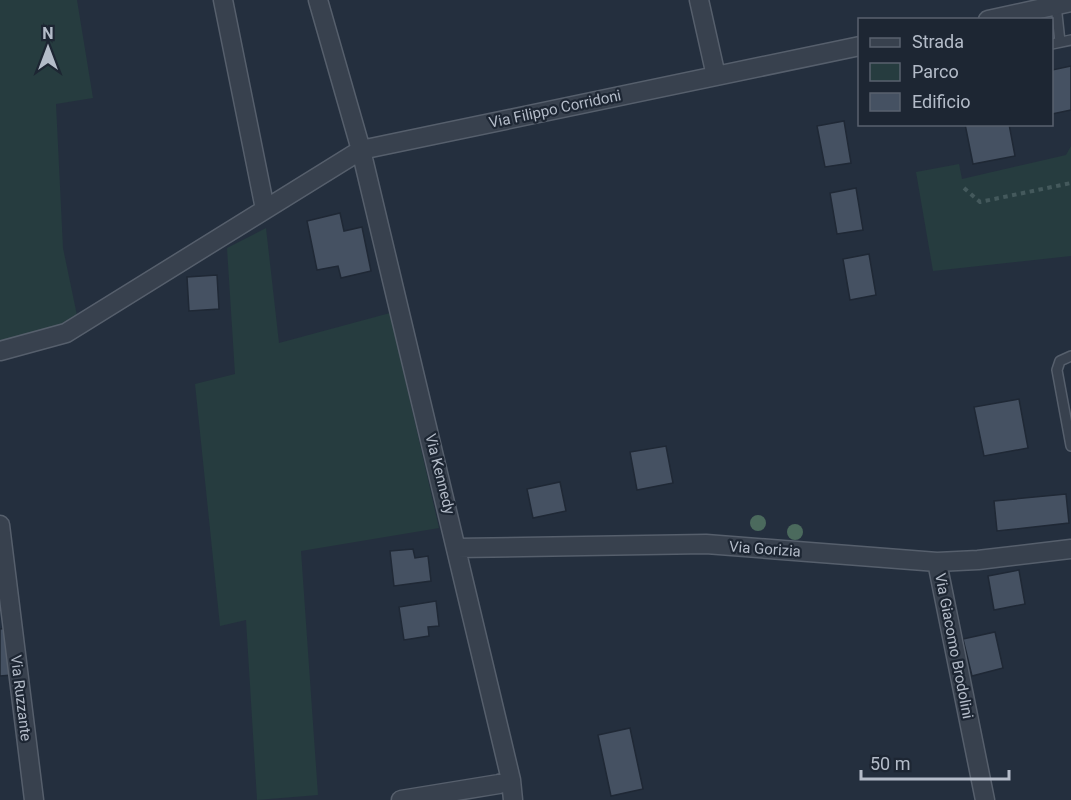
<svg xmlns="http://www.w3.org/2000/svg" width="1071" height="800" font-family="Roboto,sans-serif">
	<rect width="100%" height="100%" fill="#242f3e"/>
	<path fill="#263c3f" d="M0,0h77l16,98 -37,6 7,144 15,72 -78,22z
		M1071,146v110l-138,15 -17,-99 43,-8 3,15 104,-24z
		M266,228l13,115 111,-30 49,215 -138,23 17,244 -61,5 -11,-180 -26,6 -25,-242 40,-10 -8,-126z"/>
	<path fill="#455162" stroke="#1f2835" stroke-width="1.5" d="M1071,66v44l-19,4v-44z
		M844,121l7,42 -26,4 -8,-41z
		M965,124h44l6,32 -42,8z
		M856,188l7,42 -26,4 -7,-41z
		M340,213l4,18 18,-4 9,44 -30,7 -3,-12 -21,4 -10,-49z
		M869,254l7,41 -26,5 -7,-41z
		M217,275l2,34 -30,2 -2,-34z
		M1019,399l9,49 -44,8 -10,-49z
		M666,446l7,37 -36,7 -7,-38z
		M560,482l6,29 -33,7 -6,-29z
		M1066,494l3,29 -72,8 -3,-30z
		M413,549l2,9 13,-2 3,25 -37,5 -4,-35z
		M1019,570l6,34 -31,6 -6,-34z
		M436,601l3,25 -11,1 1,9 -25,4 -5,-33z
		M7,628l5,47 -12,1v-47z
		M995,632l8,36 -31,8 -9,-37z
		M630,728l13,61 -32,7 -13,-61z"/>
	<g fill="none" stroke-linecap="round" stroke-linejoin="round">
		<defs>
			<path id="service" d="M1056,5l4,37
				M1052,44l19,-4
				M1071,356l-11,5 -3,9 14,76"/>
			<path id="minor" d="M223,0l42,209
				M318,0l43,150 150,630 2,20
				M699,0l17,76
				M988,20l83,-18
				M0,351l66,-18 295,-183 499,-104
				M0,525l34,275
				M457,548l249,-4 231,18 41,-2 93,-11
				M937,562l48,238
				M401,800l98,-16 12,-4"/>
		</defs>
		<use href="#service" stroke="#565f6c" stroke-width="12"/>
		<use href="#minor" stroke="#565f6c" stroke-width="21"/>
		<path stroke="#44595c" stroke-width="4" stroke-dasharray="4.5 4.5" stroke-linecap="butt" d="M964,188l16,14 91,-19"/>
		<use href="#service" stroke="#38414e" stroke-width="9"/>
		<use href="#minor" stroke="#38414e" stroke-width="18"/>
	</g>
	<g fill="#4b6a5d">
		<circle cx="758" cy="523" r="8"/>
		<circle cx="795" cy="532" r="8"/>
	</g>
	<g text-anchor="middle" stroke-width="4.5" stroke-linejoin="round" paint-order="stroke">
		<g font-size="15" fill="#b4bcc9" stroke="#1d2633">
			<text transform="translate(555 109) rotate(-12)" y="5">Via Filippo Corridoni</text>
			<text transform="translate(440 474) rotate(76)" y="5">Via Kennedy</text>
			<text transform="translate(765 549) rotate(4)" y="5">Via Gorizia</text>
			<text transform="translate(954 646) rotate(79)" y="5">Via Giacomo Brodolini</text>
			<text transform="translate(21 698) rotate(83)" y="5">Via Ruzzante</text>
		</g>
	</g>
	<rect x="858" y="18" width="195" height="108" fill="#1d2633" stroke="#59626f" stroke-width="1.5"/>
	<rect x="870" y="38" width="30" height="9" fill="#38414e" stroke="#59626f" stroke-width="1.5"/>
	<text x="912" y="48" font-size="18" fill="#b4bcc9">Strada</text>
	<rect x="870" y="63" width="30" height="18" fill="#263c3f" stroke="#59626f" stroke-width="1.5"/>
	<text x="912" y="78" font-size="18" fill="#b4bcc9">Parco</text>
	<rect x="870" y="93" width="30" height="18" fill="#455162" stroke="#59626f" stroke-width="1.5"/>
	<text x="912" y="108" font-size="18" fill="#b4bcc9">Edificio</text>
	<g transform="translate(48 48)" stroke="#1d2633" stroke-width="4.5" paint-order="stroke">
	<path d="M0-4.5L10 22L0 15L-10 22Z" fill="#b4bcc9"/>
	<text y="-9" font-size="16" font-weight="bold" text-anchor="middle" fill="#b4bcc9">N</text>
	</g>
	<path d="M861 770v9h148v-9" fill="none" stroke="#b4bcc9" stroke-width="3"/>
	<text x="870" y="770" font-size="18" fill="#b4bcc9" stroke="#1d2633" stroke-width="4.5" paint-order="stroke">50 m</text>
</svg>
